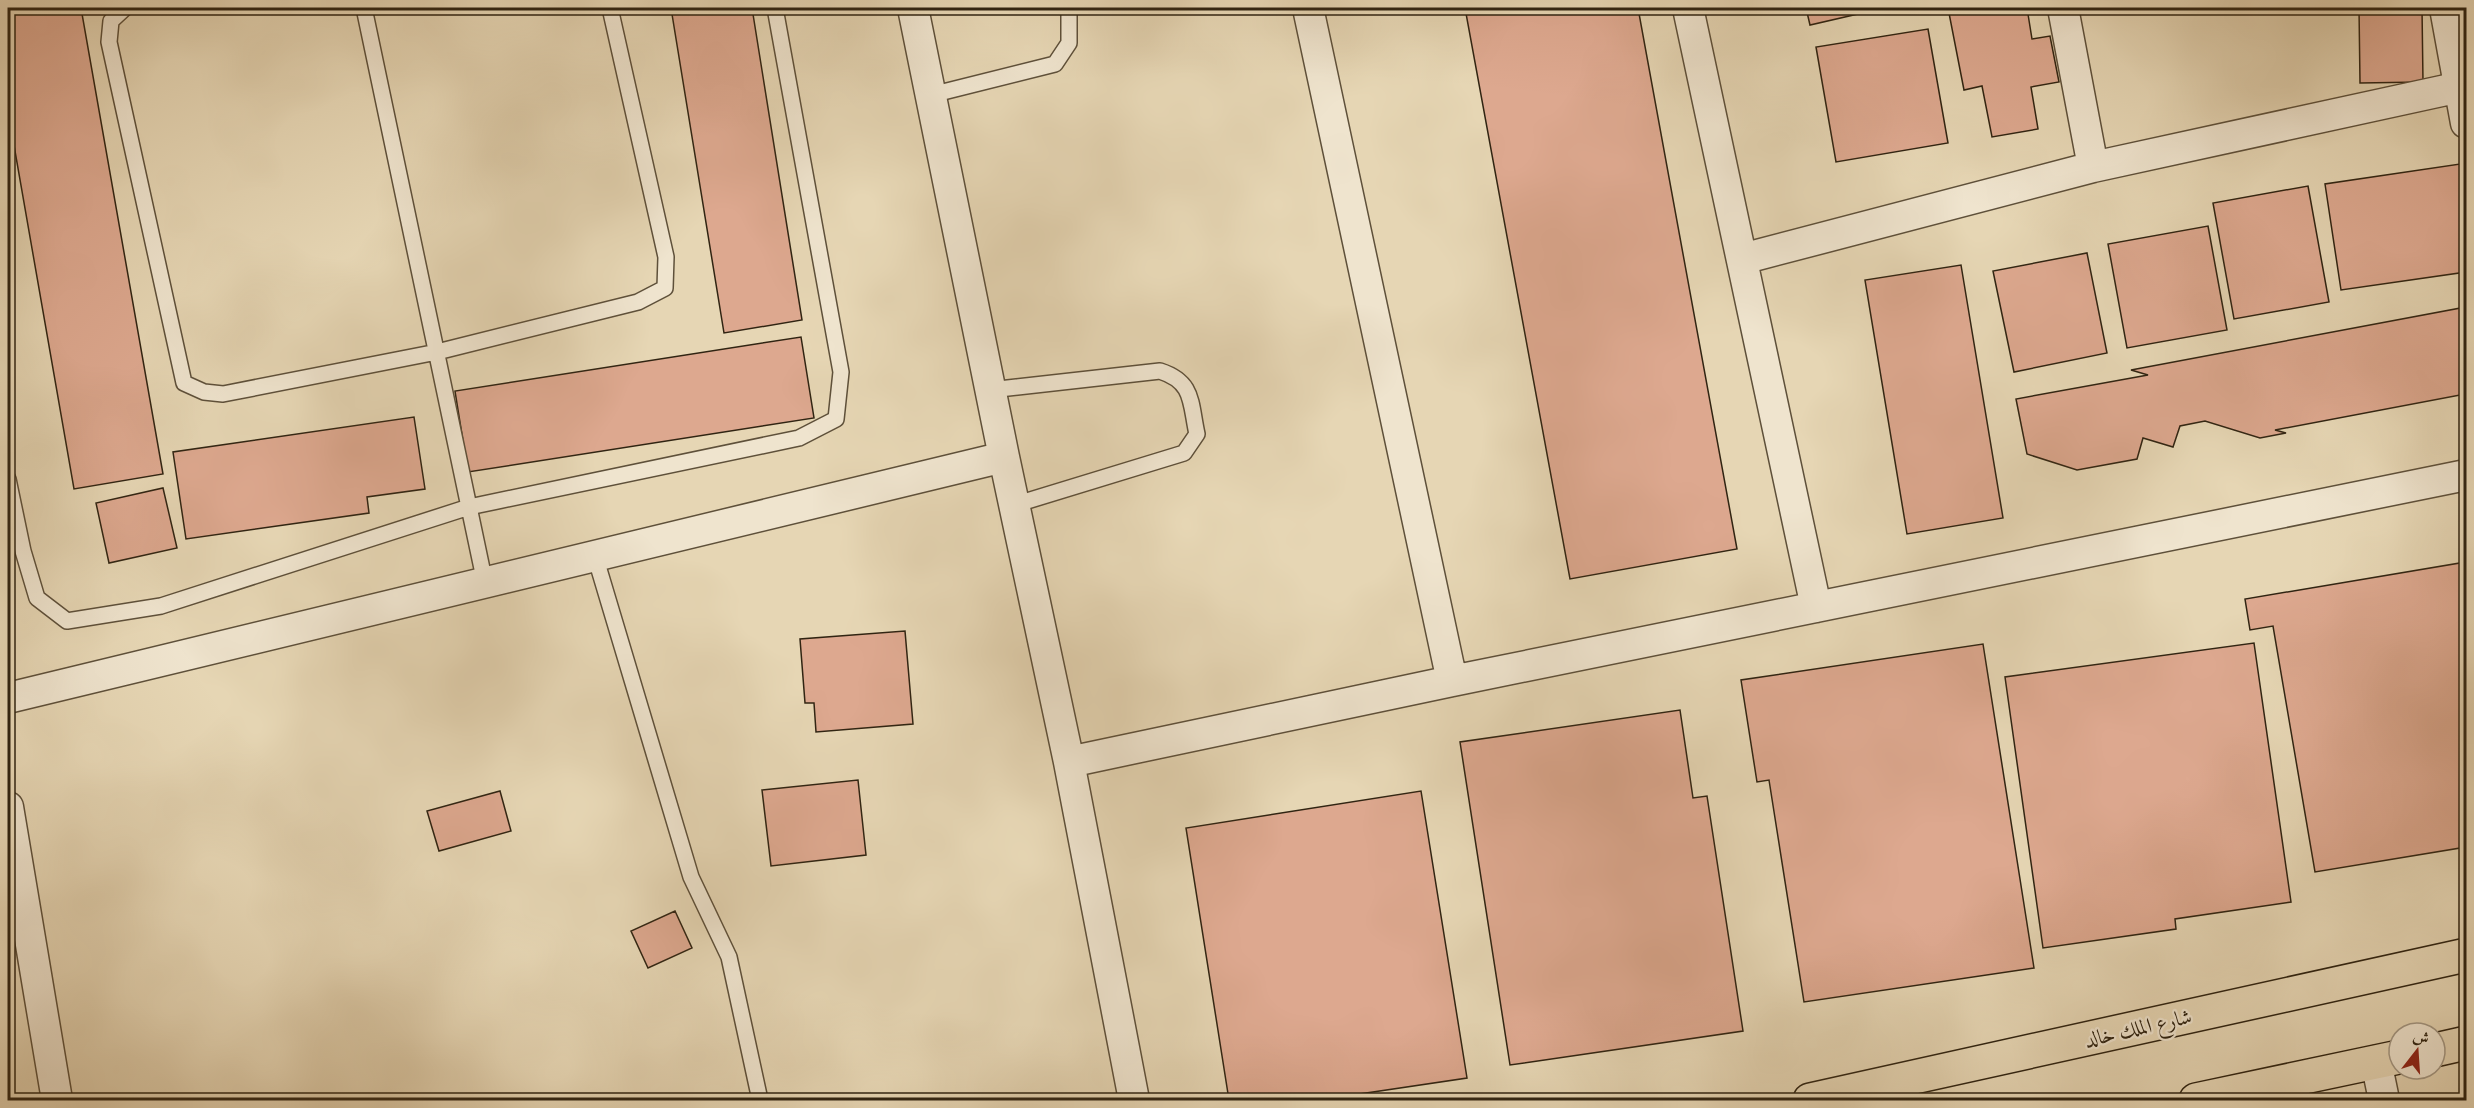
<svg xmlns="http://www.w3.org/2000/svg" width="2474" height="1108" font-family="'IM FELL French Canon',Amiri,serif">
	<rect width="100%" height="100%" fill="#e6d6b4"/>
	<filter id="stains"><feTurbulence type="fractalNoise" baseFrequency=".00333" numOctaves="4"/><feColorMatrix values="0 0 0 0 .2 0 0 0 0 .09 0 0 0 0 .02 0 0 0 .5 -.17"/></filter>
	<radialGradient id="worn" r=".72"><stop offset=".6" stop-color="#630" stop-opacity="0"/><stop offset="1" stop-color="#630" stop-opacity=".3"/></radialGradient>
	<path fill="#dda88f" stroke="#302412" stroke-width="1.5" d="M8,8h73l82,466 -89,15 -66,-378z
		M671,8h81l50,312 -78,13z
		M1465,8h173l99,541 -167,30z
		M1806,8h78l-74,17z
		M1948,8h79l5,31 18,-3 9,46 -28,5 7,42 -46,8 -10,-51 -18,4z
		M2359,8h63l1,74 -63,1z
		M1928,29l20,114 -112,19 -20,-115z
		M2460,164l6,42v66l-125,18 -16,-106z
		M2308,186l21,116 -95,17 -21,-116z
		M2208,226l19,104 -100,18 -19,-104z
		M2087,253l20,100 -93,19 -21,-101z
		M1961,265l42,253 -96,16 -42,-254z
		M2466,307v90l-6,-2 -185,35 11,3 -26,5 -55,-17 -25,5 -7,21 -30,-9 -6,21 -60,11 -50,-16 -11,-55 132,-24 -17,-5z
		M801,337l13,81 -346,54 -13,-81z
		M414,417l11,72 -58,8 2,16 -183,26 -13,-87z
		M163,488l14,60 -68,15 -13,-60z
		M2466,562v285l-151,25 -42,-246 -23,4 -5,-31z
		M905,631l8,93 -97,8 -2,-29h-9l-5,-64z
		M2254,643l37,259 -116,17 1,10 -133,19 -38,-271z
		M1983,644l51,324 -230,34 -35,-222 -12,2 -16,-102z
		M1680,710l13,88 14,-2 36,235 -233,34 -50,-323z
		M858,780l8,75 -95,11 -9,-76z
		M500,791l11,40 -72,20 -12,-40z
		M1421,791l46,287 -148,22h-90l-43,-272z
		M675,911l17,37 -44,20 -17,-37z"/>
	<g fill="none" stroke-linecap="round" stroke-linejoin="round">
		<defs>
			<path id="lane" d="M125,8l-14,13 -2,21 75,341 20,9 19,2 214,-42 201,-50 27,-14 1,-31 -56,-249
				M364,8l121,575
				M931,95l124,-31 14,-21v-30l-3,-5
				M990,390l170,-19c34,11 30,31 37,63l-13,19 -170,52
				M8,479l15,72 14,47 30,23 94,-15 308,-99 330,-69 37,-19 5,-47 -66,-364
				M595,556l96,321 38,80 31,143"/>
			<path id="street" d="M913,8l91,449 65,305 65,338
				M1308,8l144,673
				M1688,8l128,599
				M2063,8l30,159
				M2445,8l21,115
				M1742,259l351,-92 367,-80
				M8,698l996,-241
				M1069,762l383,-81 1014,-206
				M8,807l49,293
				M2376,1061l8,39"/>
			<path id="primary" d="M2435,1050l31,-7
				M1810,1100l656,-145
				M2196,1100l203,-43"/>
		</defs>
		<use href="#lane" stroke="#5e503a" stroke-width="18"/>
		<use href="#street" stroke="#5e503a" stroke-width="33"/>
		<use href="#primary" stroke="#302412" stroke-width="36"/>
		<use href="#lane" stroke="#efe4ce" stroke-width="15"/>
		<use href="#street" stroke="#efe4ce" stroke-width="30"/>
		<use href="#primary" stroke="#e6d6b4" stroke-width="33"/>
	</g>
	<g text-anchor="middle" stroke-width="4.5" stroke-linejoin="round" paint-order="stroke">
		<g font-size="21" fill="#302412" stroke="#efe4ce">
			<text transform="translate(2138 1028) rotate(-13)" y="7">شارع الملك خالد</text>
		</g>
	</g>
	<rect width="2474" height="1108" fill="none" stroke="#e6d6b4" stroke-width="30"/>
	<rect x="9" y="9" width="2456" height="1090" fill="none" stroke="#302412" stroke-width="3"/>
	<rect x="15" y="15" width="2444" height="1078" fill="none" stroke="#302412" stroke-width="1.5"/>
	<g transform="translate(2417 1051) rotate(17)"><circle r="28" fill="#efe4ce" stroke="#a39783" stroke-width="1.5"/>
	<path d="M0-4.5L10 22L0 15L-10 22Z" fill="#8f2418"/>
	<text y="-9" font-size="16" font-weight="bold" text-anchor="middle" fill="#302412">ش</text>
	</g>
	<rect width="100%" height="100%" filter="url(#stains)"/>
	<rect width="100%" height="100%" fill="url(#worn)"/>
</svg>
